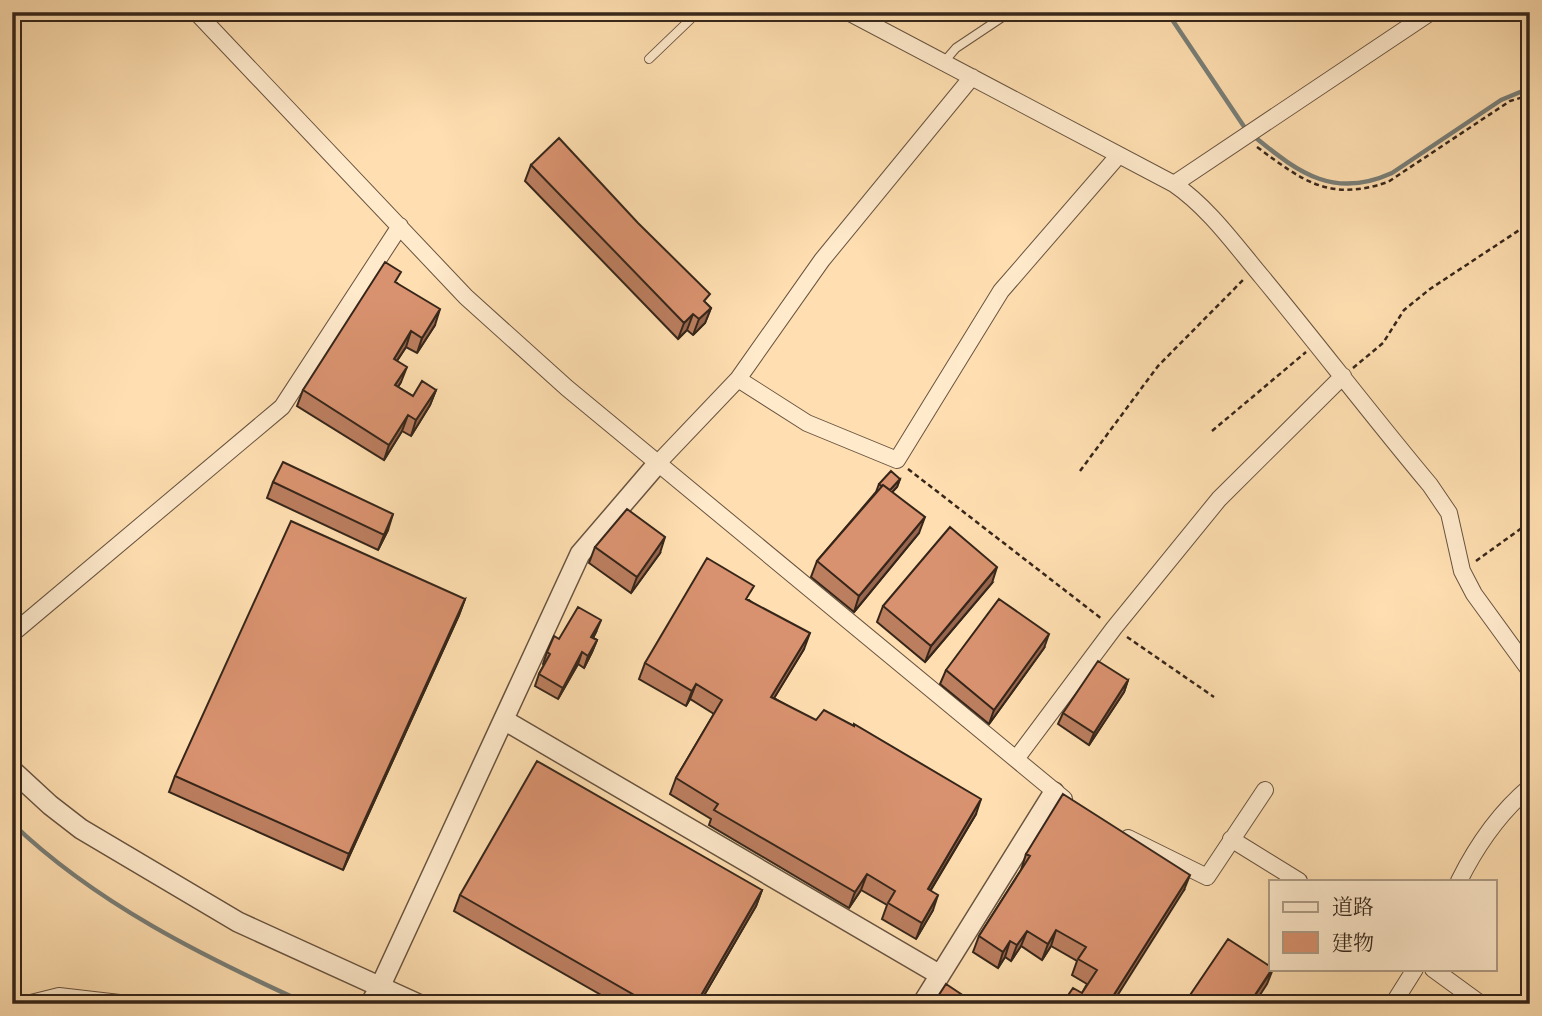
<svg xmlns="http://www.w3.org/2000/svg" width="1542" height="1016" font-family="'Gentium Book Plus','Noto Serif JP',serif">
	<rect width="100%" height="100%" fill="#ffdfb1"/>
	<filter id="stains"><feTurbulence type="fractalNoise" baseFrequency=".00286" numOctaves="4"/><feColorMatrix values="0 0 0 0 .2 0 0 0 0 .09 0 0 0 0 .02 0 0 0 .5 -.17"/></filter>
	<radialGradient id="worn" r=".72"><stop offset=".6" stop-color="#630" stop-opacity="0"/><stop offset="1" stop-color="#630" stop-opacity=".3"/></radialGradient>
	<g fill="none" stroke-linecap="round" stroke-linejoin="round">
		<path stroke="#797f78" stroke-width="4.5" d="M1167,12l78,116
			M1256,138c44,36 79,61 136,35l109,-73 29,-12
			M12,823c83,80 192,134 296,181"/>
		<defs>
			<path id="service" d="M649,59l49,-47
				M943,63l13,-15 54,-36"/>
			<path id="minor" d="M196,12l270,285 101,91 497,411
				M848,12l326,172c35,24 61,61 88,93 57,69 111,140 168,208l19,28 13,58 12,23 56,77
				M1174,184l257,-172
				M738,379l69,44 90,37 104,-169 117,-135
				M658,463l80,-84 84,-119 150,-183
				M12,634l270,-227 118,-181
				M1016,759l98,-131 105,-129 124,-123
				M1128,838l79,39 58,-87
				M1231,839l68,42
				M1459,881c18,-36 40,-68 71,-94
				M1433,969l48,35
				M27,1004l32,-8 69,8
				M1393,1004l22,-35"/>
			<path id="tertiary" d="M504,720l436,255
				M12,770l38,35 31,24 157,93 180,82
				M370,1004l10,-17 200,-433 78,-91
				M922,1004l132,-212"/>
		</defs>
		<use href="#service" stroke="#685440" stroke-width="10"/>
		<use href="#minor" stroke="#685440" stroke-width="18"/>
		<use href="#tertiary" stroke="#685440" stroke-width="22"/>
		<path stroke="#36261a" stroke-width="2.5" stroke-dasharray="5 3.5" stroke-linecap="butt" d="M1257,147c46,34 72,55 131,35l122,-81 20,-6
			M1353,368l30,-25 21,-33 26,-21 100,-66
			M1212,431l94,-79
			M908,469l194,150
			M1080,471l78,-105 87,-88
			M1476,561l54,-39
			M1127,637l87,60"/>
		<use href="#service" stroke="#ffeacc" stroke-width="8"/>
		<use href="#minor" stroke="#ffeacc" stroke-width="16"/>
		<use href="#tertiary" stroke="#ffeacc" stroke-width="19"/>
	</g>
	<path fill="#bb7e5f" stroke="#36261a" stroke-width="2" d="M531,165l176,139 4,4 -6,15 -12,12 -6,-5 -9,9 -153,-158z
		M397,283l38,42 -18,28 -11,-6 -9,14 4,21 -3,5 15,9 23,-6 -6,15 -19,31 -9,-5 -18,29 -87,-54 6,-16z
		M900,479l-3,8 -5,5 27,41 -65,79 -43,-35 6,-16 59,-69 3,-8z
		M273,482l115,48 -10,20 -111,-52z
		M595,547l65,6 -29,40 -42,-30z
		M992,583l-67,79 -48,-40 6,-16z
		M465,599l-6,16 -116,255 -174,-78 6,-16z
		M749,600l55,49 -30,49 202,116 -45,76 2,20 -17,29 -34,-20 5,-14 -26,-15 -12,18 -140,-83 2,-6 -41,-25 6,-16 38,-64 -24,-15 -4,7 -47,-27 6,-16z
		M596,632l-3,6 4,2 -5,12 -8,16 -6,-4 -20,35 -23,-13 4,-12 5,-9 -1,-1 4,-12 12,-13z
		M1044,648l-55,76 -49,-40 6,-14z
		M1128,680l-4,12 -35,53 -31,-21 5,-11z
		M1026,854l158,36 -102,103 5,-9 -15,-9 5,-14 -26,-15 -9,14 -21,-14 -10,15 -6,-4 -7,11 -25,-16 6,-16 42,-66z
		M762,890l-6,16 -57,98h-82l-163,-93 6,-16z"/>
	<path fill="#98664e" stroke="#36261a" stroke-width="2" d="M711,308l-6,15 -12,12 6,-16z
		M440,309l-5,16 -18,28 5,-15z
		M693,314l-6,16 -9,9 6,-16z
		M411,331l-5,16 -18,27 6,-15z
		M407,367l-6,15 -12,18 6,-15z
		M436,390l-6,15 -19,31 5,-16z
		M408,415l-6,16 -18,29 5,-15z
		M900,479l-3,8 -12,13 3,-8z
		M393,514l-5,16 -10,20 6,-15z
		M925,517l-6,16 -65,79 5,-16z
		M665,537l-5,16 -29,40 6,-16z
		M997,567l-5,16 -67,79 6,-16z
		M465,599l-6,16 -116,255 6,-16z
		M601,620l-5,12 -9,17 4,-12z
		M810,633l-6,16 -39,64 6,-16z
		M1049,634l-5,14 -55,76 5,-14z
		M597,640l-5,12 -8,16 4,-12z
		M582,652l-4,12 -20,35 5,-11z
		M1128,680l-4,12 -35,53 5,-12z
		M696,684l-6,15 -4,7 6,-15z
		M981,799l-5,15 -54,90 6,-15z
		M867,874l-6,16 -12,18 6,-16z
		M1190,875l-6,15 -72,114h-4z
		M762,890l-6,16 -57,98h-3z
		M938,895l-5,15 -17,29 6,-16z
		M1056,930l-5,16 -9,14 6,-16z
		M1027,931l-6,15 -10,15 6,-16z
		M1010,941l-5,16 -7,11 5,-16z
		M1273,969l-6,15 -13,20h-5z"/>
	<path fill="#d9926f" stroke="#36261a" stroke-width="2" d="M559,138l79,85 72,71 -6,7 7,7 -12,11 -6,-5 -9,9 -153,-158z
		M385,262l16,10 -6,10 45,27 -18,29 -11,-7 -17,28 13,8 -12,18 18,11 9,-15 14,9 -20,30 -8,-5 -19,30 -86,-55z
		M283,462l110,52 -9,21 -111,-53z
		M891,471l9,8 -10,11 -7,-5 -2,1 -2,-2z
		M883,485l42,32 -66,79 -42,-35z
		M627,509l38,28 -28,40 -42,-30z
		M291,521l174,78 -116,255 -174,-78z
		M950,527l47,40 -66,79 -48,-40z
		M707,558l47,28 -8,13 64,34 -39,64 45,23 8,-10 30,16v-2l127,75 -53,90 10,6 -16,28 -34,-20 7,-12 -28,-17 -12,18 -141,-82 4,-6 -42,-26 46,-78 -26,-16 -4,7 -47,-28z
		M999,599l50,35 -55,76 -48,-40z
		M578,607l23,13 -10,17 6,3 -9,16 -6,-4 -19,36 -24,-14 11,-20 -3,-2 7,-16 5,3z
		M1098,661l30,19 -34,53 -31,-20z
		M537,761l225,129 -66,114h-46l-190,-109z
		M1063,794l127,81 -82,129h-46l11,-16 9,5 15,-23 -19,-11 8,-12 -30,-17 -8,14 -21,-13 -10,14 -7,-4 -7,11 -24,-16 51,-80 -4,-2z
		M1228,939l43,28v2h1l-23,35h-65z
		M946,984l30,20h-43z
		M1429,996l13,8h-18z"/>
	<rect width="1542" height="1016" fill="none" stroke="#ffdfb1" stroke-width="42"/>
	<rect x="14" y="14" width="1514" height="988" fill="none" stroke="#36261a" stroke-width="3.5"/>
	<rect x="21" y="21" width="1500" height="974" fill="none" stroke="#36261a" stroke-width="2"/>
	<rect x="1269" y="880" width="228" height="91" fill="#ffeacc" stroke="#af9c85" stroke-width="2"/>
	<rect x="1283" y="902" width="35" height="10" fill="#ffeacc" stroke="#af9c85" stroke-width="2"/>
	<text x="1332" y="914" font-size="21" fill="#36261a">道路</text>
	<rect x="1283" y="932" width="35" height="21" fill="#d9926f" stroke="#af9c85" stroke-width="2"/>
	<text x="1332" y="950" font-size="21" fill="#36261a">建物</text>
	<rect width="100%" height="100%" filter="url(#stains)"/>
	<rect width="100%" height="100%" fill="url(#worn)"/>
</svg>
